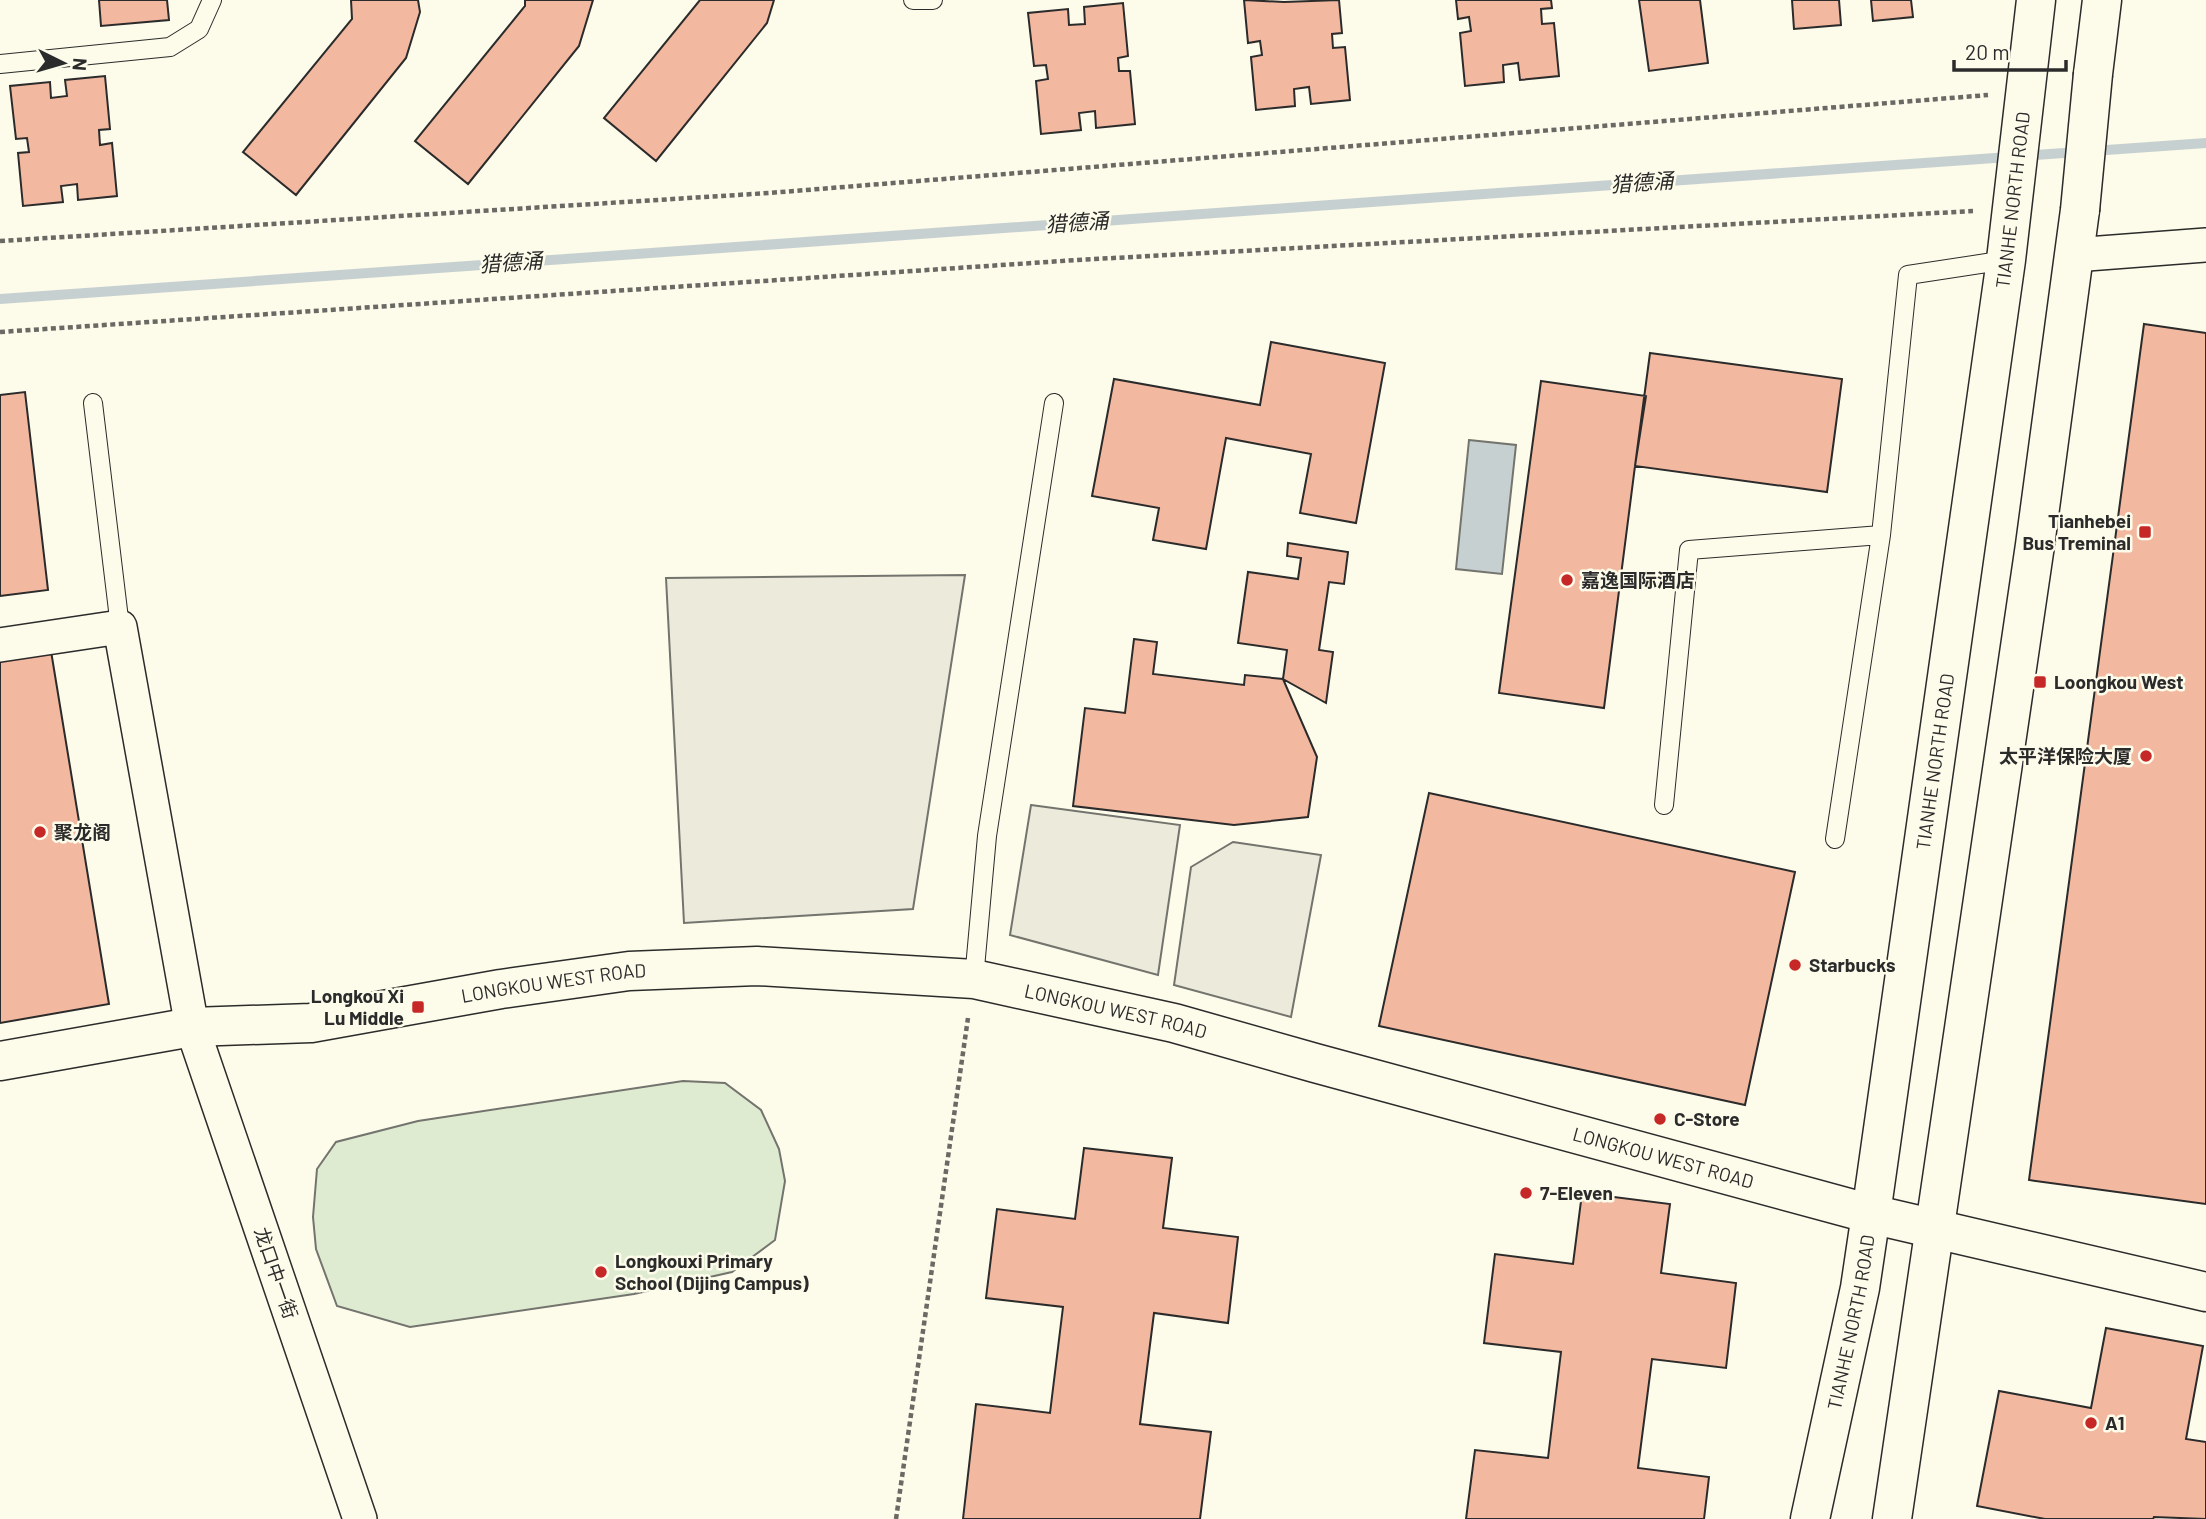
<svg xmlns="http://www.w3.org/2000/svg" width="2206" height="1519" font-family="Barlow,'Noto Sans SC',sans-serif">
	<rect width="100%" height="100%" fill="#fdfbea"/>
	<path fill="#deebd1" stroke="#74746e" stroke-width="2" d="M683,1081l42,2 36,27 18,39 6,32 -10,59 -43,32 -98,22 -224,33 -73,-21 -21,-57 -3,-32 4,-48 19,-27 82,-21z"/>
	<path fill="#eceadb" stroke="#74746e" stroke-width="2" d="M965,575l-52,334 -229,14 -18,-345z
		M1031,805l149,20 -22,150 -148,-40z
		M1233,842l88,13 -30,162 -117,-32 17,-118z"/>
	<path fill="#c7d0d0" stroke="#74746e" stroke-width="2" d="M1469,440l47,5 -14,129 -46,-5z"/>
	<g fill="none" stroke-linecap="round" stroke-linejoin="round">
		<path stroke="#c7d0d0" stroke-width="10" d="M0,299l2206,-156"/>
	</g>
	<path fill="#f2b8a0" stroke="#2b2b2b" stroke-width="2" d="M99,0h68l2,20 -68,6z
		M351,0h67l2,12 -14,46 -110,137 -53,-43 109,-133z
		M525,0h68l-14,46 -111,138 -53,-43 110,-135z
		M700,0h74l-7,23 -111,138 -52,-43z
		M1244,0l40,2 55,-2 3,33 -10,1 1,14 12,-1 5,53 -39,4 -2,-17 -15,2 1,17 -39,4 -5,-53 11,-2 -2,-14 -12,2z
		M1456,0h95l1,8 -11,1 1,15 12,-1 5,53 -39,4 -2,-17 -15,2 1,17 -39,4 -5,-53 11,-2 -2,-14 -11,2z
		M1639,0h61l8,63 -59,8z
		M1792,0h47l2,25 -47,4z
		M1871,0h40l2,17 -40,4z
		M1123,3l5,53 -10,2 1,13h11l5,53 -39,4 -1,-17 -16,2 2,17 -40,4 -5,-53 12,-2 -2,-14 -12,1 -6,-53 40,-4 1,16 16,-1 -1,-17z
		M105,76l5,53 -11,1 1,15 12,-2 5,53 -39,4 -1,-16 -16,2 2,16 -40,4 -5,-53 11,-1 -2,-14 -11,1 -6,-53 40,-4 1,16 16,-2 -2,-16z
		M2144,324l62,9v871l-177,-24z
		M1271,342l114,21 -29,160 -56,-10 11,-59 -85,-16 -20,111 -53,-9 6,-32 -67,-12 22,-117 146,26z
		M1650,353l192,26 -15,113 -192,-26z
		M1541,381l105,15 -11,70 -31,242 -105,-15z
		M25,392l23,198 -48,6v-201z
		M1288,543l60,9 -4,32 -15,-2 -10,68 14,2 -7,51 -43,-24 4,-29 -49,-7 10,-71 50,7 3,-21 -14,-2z
		M1134,639l23,3 -4,32 91,11 1,-10 38,4 34,78 -9,60 -74,8 -161,-19 12,-98 40,5z
		M51,651l58,353 -109,19v-364z
		M1429,793l366,79 -50,233 -366,-79z
		M1084,1148l88,10 -9,70 75,9 -10,86 -74,-10 -14,111 71,8 -11,87h-237l13,-115 74,9 13,-106 -77,-9 11,-89 78,10z
		M1582,1193l88,11 -9,69 75,10 -10,85 -74,-9 -14,109 71,9 -5,42h-238l9,-69 73,8 13,-106 -77,-9 11,-89 78,10z
		M2106,1328l97,18 -17,93 20,3v77l-52,-2 -1,2h-108l-68,-13 22,-115 92,17z"/>
	<g fill="none" stroke-linecap="round" stroke-linejoin="round">
		<defs>
			<path id="lane" d="M913,0h20
				M0,64l170,-17 29,-18 13,-29
				M93,403l27,224
				M1664,805l25,-255 192,-15
				M1835,839l46,-304 27,-260 98,-15
				M974,979l13,-143 67,-433"/>
			<path id="street" d="M2074,255l132,-10
				M0,645l120,-18 72,400 168,492"/>
			<g id="secondary">
				<path d="M2093,74l9,-74"/>
				<path id="s1" d="M0,1061l192,-34 119,-4 190,-34 128,-18 128,-5 217,13 200,44 141,40 556,151 335,78"/>
				<path id="s2" d="M1810,1519l50,-231 11,-74 135,-954 30,-260"/>
				<path d="M1892,1519l143,-974 45,-335"/>
			</g>
		</defs>
		<use href="#lane" stroke="#2b2b2b" stroke-width="20"/>
		<use href="#street" stroke="#2b2b2b" stroke-width="36"/>
		<use href="#secondary" stroke="#2b2b2b" stroke-width="41"/>
		<path stroke="#6a6964" stroke-width="4.5" stroke-dasharray="5 3.5" stroke-linecap="butt" d="M0,241l769,-48 1219,-98
			M0,332l1077,-72 896,-49
			M896,1519l72,-501"/>
		<use href="#lane" stroke="#fdfbea" stroke-width="18"/>
		<use href="#street" stroke="#fdfbea" stroke-width="33"/>
		<use href="#secondary" stroke="#fdfbea" stroke-width="38"/>
		<defs>
			<path id="secondary-bridge" d="M2080,210l13,-136"/>
		</defs>
		<use href="#secondary-bridge" stroke="#2b2b2b" stroke-width="41" stroke-linecap="butt"/>
		<use href="#secondary-bridge" stroke="#fdfbea" stroke-width="38"/>
	</g>
	<g fill="#c62828" stroke="#fdfbea" stroke-width="2.5">
		<rect x="2138" y="525" width="14" height="14" rx="3.5"/>
		<circle cx="1567" cy="580" r="7"/>
		<rect x="2033" y="675" width="14" height="14" rx="3.5"/>
		<circle cx="2146" cy="756" r="7"/>
		<circle cx="40" cy="832" r="7"/>
		<circle cx="1795" cy="965" r="7"/>
		<rect x="411" y="1000" width="14" height="14" rx="3.5"/>
		<circle cx="1660" cy="1119" r="7"/>
		<circle cx="1526" cy="1193" r="7"/>
		<circle cx="601" cy="1272" r="7"/>
		<circle cx="2091" cy="1423" r="7"/>
	</g>
	<g text-anchor="middle" stroke-width="5" stroke-linejoin="round" paint-order="stroke">
		<g font-size="19" fill="#2b2b2b" stroke="#fdfbea">
			<text dy="7" stroke="none"><textPath href="#s2" startOffset="1335">TIANHE NORTH ROAD</textPath></text>
			<text dy="7" stroke="none"><textPath href="#s2" startOffset="768">TIANHE NORTH ROAD</textPath></text>
			<text dy="7" stroke="none"><textPath href="#s1" startOffset="560">LONGKOU WEST ROAD</textPath></text>
			<text dy="7" stroke="none"><textPath href="#s1" startOffset="1127">LONGKOU WEST ROAD</textPath></text>
			<text dy="7" stroke="none"><textPath href="#s1" startOffset="1694">LONGKOU WEST ROAD</textPath></text>
			<text transform="translate(276 1273) rotate(71)" y="7">龙口中一街</text>
			<text dy="7" stroke="none"><textPath href="#s2" startOffset="201">TIANHE NORTH ROAD</textPath></text>
		</g>
		<g font-size="19" font-weight="bold" fill="#2b2b2b" stroke="#fdfbea" text-anchor="start">
			<text x="2131" y="528" text-anchor="end">Tianhebei<tspan x="2131" dy="22">Bus Treminal</tspan></text>
			<text x="1581" y="587">嘉逸国际酒店</text>
			<text x="2054" y="689">Loongkou West</text>
			<text x="2132" y="763" text-anchor="end">太平洋保险大厦</text>
			<text x="54" y="839">聚龙阁</text>
			<text x="1809" y="972">Starbucks</text>
			<text x="404" y="1003" text-anchor="end">Longkou Xi<tspan x="404" dy="22">Lu Middle</tspan></text>
			<text x="1674" y="1126">C-Store</text>
			<text x="1540" y="1200">7-Eleven</text>
			<text x="615" y="1268">Longkouxi Primary<tspan x="615" dy="22">School (Dijing Campus)</tspan></text>
			<text x="2105" y="1430">A1</text>
		</g>
		<g font-size="21" font-style="italic" fill="#2b2b2b" stroke="#fdfbea">
			<text transform="translate(1642 183) rotate(-4)" y="7">猎德涌</text>
			<text transform="translate(1077 223) rotate(-4)" y="7">猎德涌</text>
			<text transform="translate(511 263) rotate(-4)" y="7">猎德涌</text>
		</g>
	</g>
	<g transform="translate(63 63) rotate(95)" stroke="#fdfbea" stroke-width="5" paint-order="stroke">
	<path d="M0-5L12 26L0 18L-12 26Z" fill="#2b2b2b"/>
	<text y="-10" font-size="19" font-weight="bold" text-anchor="middle" fill="#2b2b2b">N</text>
	</g>
	<path d="M1954 60v10h112v-10" fill="none" stroke="#2b2b2b" stroke-width="3.5"/>
	<text x="1965" y="60" font-size="21" fill="#2b2b2b" stroke="#fdfbea" stroke-width="5" paint-order="stroke">20 m</text>
</svg>
